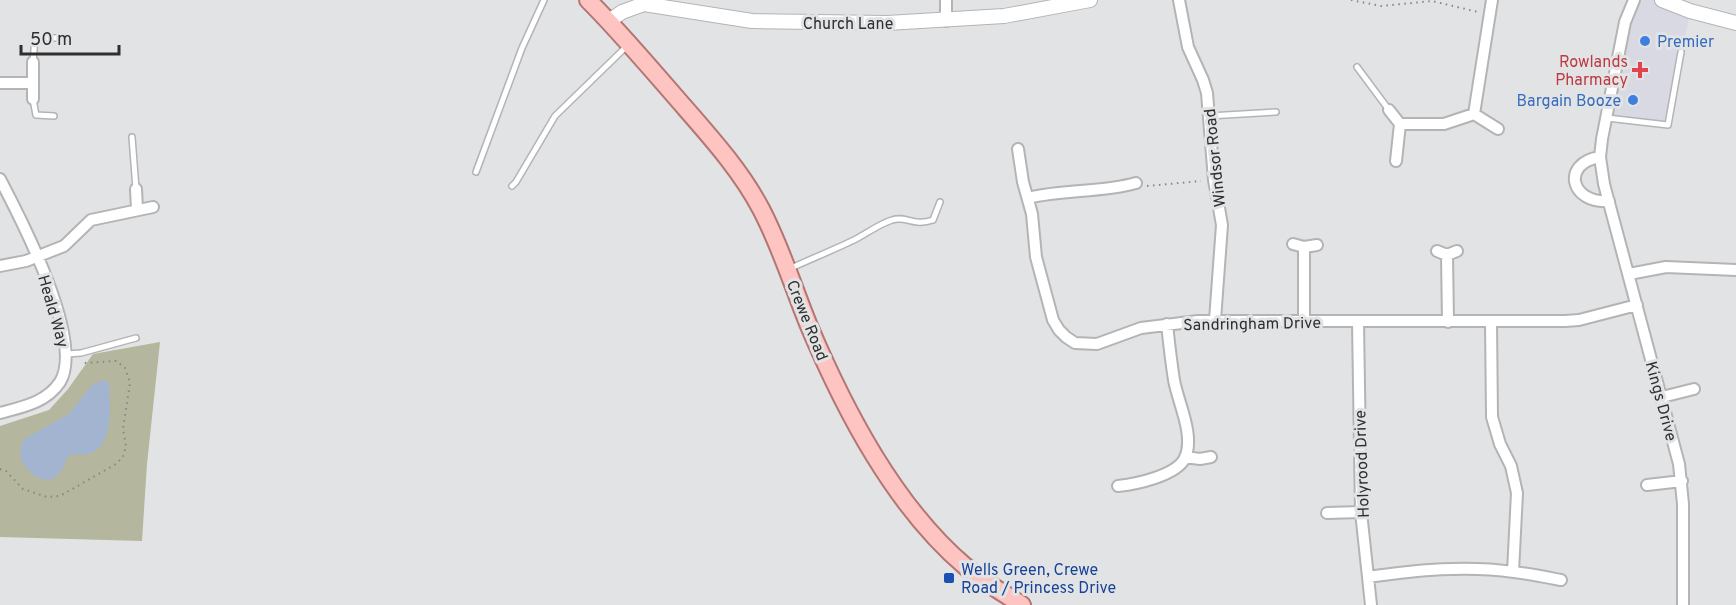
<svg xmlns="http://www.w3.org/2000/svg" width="1736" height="605" font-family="Overpass,sans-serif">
	<rect width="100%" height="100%" fill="#e2e3e4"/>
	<path fill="#d8d9e2" d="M1634,0h28l28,11 -22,114 -63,-7z"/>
	<path fill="#b5b69e" d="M160,342l-13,122 -5,77 -142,-4v-111l49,-16 19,-21 25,-35z"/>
	<path fill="#a3b4d1" d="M103,380l6,3c1,20 5,55 -14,68 -8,6 -18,1 -27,5 -3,7 -6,17 -13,21 -13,9 -30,-7 -34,-19 -2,-7 1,-13 3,-19l45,-25 23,-29z"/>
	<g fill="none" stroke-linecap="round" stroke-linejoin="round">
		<defs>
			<path id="service" d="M33,62l2,-24h29
				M1357,67l32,43
				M33,99l3,16 18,1
				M1209,116l67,-4
				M1607,118l61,7 13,-73
				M132,137l4,52
				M476,172l46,-124 22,-48
				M512,186l4,-4 39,-66 73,-71
				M789,269c22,-10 44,-19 65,-29 12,-6 25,-16 38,-20 14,-5 21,7 41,0l7,-18
				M67,354l14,-1 55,-15"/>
			<path id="minor" d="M1179,0l9,47 15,33 4,13 7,87 8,45 -7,95
				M1634,0l-9,22 -23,117 -2,18 4,27 75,280 4,40v101
				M946,21v-21
				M0,83h33
				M33,99v-37
				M1389,110l11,14
				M1474,114l24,15
				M1018,149l5,33 9,32 4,43 17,63 6,10 7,7 9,6 22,1 44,-16 57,-7h367l14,-1 58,-15
				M1600,157c-39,6 -30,47 9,44
				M1396,161l4,-37h44l30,-10 18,-114
				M0,179c21,40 85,162 60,203 -14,21 -38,25 -60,31
				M136,189l1,20
				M1028,198c36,-9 73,-5 108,-15
				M1293,244l11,3 13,-2
				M1437,251l10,4 10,-4
				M1447,255l1,67
				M0,266l26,-5 38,-15 27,-26 62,-13
				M1629,274l37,-7 70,3
				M1304,322v-75
				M1358,322l3,190 10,93
				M1491,322l1,95 8,27 11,22 6,27 -4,79
				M1662,397l32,-8
				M1185,457l15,2 11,-2
				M1647,485l35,-4
				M1118,486c18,-2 58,-10 67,-28 10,-23 -7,-55 -11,-78 -3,-19 -5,-37 -7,-56
				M1327,513l34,-1
				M1368,577c49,-7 98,-12 146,-5 16,2 31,5 47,8"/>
			<path id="tertiary" d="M1662,0l28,11 46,12
				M609,21l13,-9 22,-8 108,17 135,2 117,-7 86,-16"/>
			<path id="primary" d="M588,0c30,30 57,62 85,94 31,36 66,73 88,115 20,38 32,78 48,117 36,85 86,181 157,241 18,15 37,26 56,38"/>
		</defs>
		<use href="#service" stroke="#b4b4b6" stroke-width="8"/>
		<use href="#minor" stroke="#b4b4b6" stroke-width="14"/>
		<use href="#tertiary" stroke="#b4b4b6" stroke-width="16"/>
		<use href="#primary" stroke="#b47673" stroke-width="20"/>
		<path stroke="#868787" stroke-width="2" stroke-dasharray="1.5 4.5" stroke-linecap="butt" d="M1351,0l30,6 51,-5 46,11
			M1147,186l54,-5
			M0,469l6,2 17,18 24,8 13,-1 56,-32 7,-7 3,-11 -3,-17 7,-46 -5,-15 -9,-7 -33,2"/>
		<use href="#service" stroke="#fff" stroke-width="5"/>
		<use href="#minor" stroke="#fff" stroke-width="10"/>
		<use href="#tertiary" stroke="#fff" stroke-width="14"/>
		<use href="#primary" stroke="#fdc4c1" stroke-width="16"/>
	</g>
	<g fill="#3f7fe0" stroke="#e2e3e4" stroke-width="2">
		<circle cx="1645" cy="41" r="6"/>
		<circle cx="1633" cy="100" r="6"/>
	</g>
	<path fill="#e0444e" stroke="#e2e3e4" stroke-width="2" d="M1637 61h6v6h6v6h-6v6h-6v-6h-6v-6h6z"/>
	<rect fill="#1a4fb4" stroke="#e2e3e4" stroke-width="2" x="943" y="572" width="12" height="12" rx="3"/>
	<g text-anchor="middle" stroke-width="6" stroke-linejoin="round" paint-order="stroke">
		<g font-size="16" fill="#2f2f2f" stroke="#e2e3e4">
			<text x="848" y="29">Church Lane</text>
			<text transform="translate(1214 158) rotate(-96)" y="6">Windsor Road</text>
			<text transform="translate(54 311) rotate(74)" y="6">Heald Way</text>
			<text transform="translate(808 320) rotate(68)" y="6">Crewe Road</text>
			<text transform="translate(1252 323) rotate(-1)" y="6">Sandringham Drive</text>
			<text transform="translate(1662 401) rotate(75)" y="6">Kings Drive</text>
			<text transform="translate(1361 464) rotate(-92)" y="6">Holyrood Drive</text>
		</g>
		<g font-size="16" fill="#366cbe" stroke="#e2e3e4" text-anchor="start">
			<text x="1657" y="47">Premier</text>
			<text x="1621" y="106" text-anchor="end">Bargain Booze</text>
		</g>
		<g font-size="16" fill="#be3a42" stroke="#e2e3e4" text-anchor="end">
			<text x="1628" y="67">Rowlands<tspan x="1628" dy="18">Pharmacy</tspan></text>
		</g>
		<g font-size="16" fill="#164399" stroke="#e2e3e4" text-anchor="start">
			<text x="961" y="575">Wells Green, Crewe<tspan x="961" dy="18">Road / Princess Drive</tspan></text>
		</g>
	</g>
	<path d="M21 45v9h98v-9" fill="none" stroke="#2f2f2f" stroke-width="3"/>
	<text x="30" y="45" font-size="18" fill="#2f2f2f" stroke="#e2e3e4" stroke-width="4.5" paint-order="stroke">50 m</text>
</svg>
